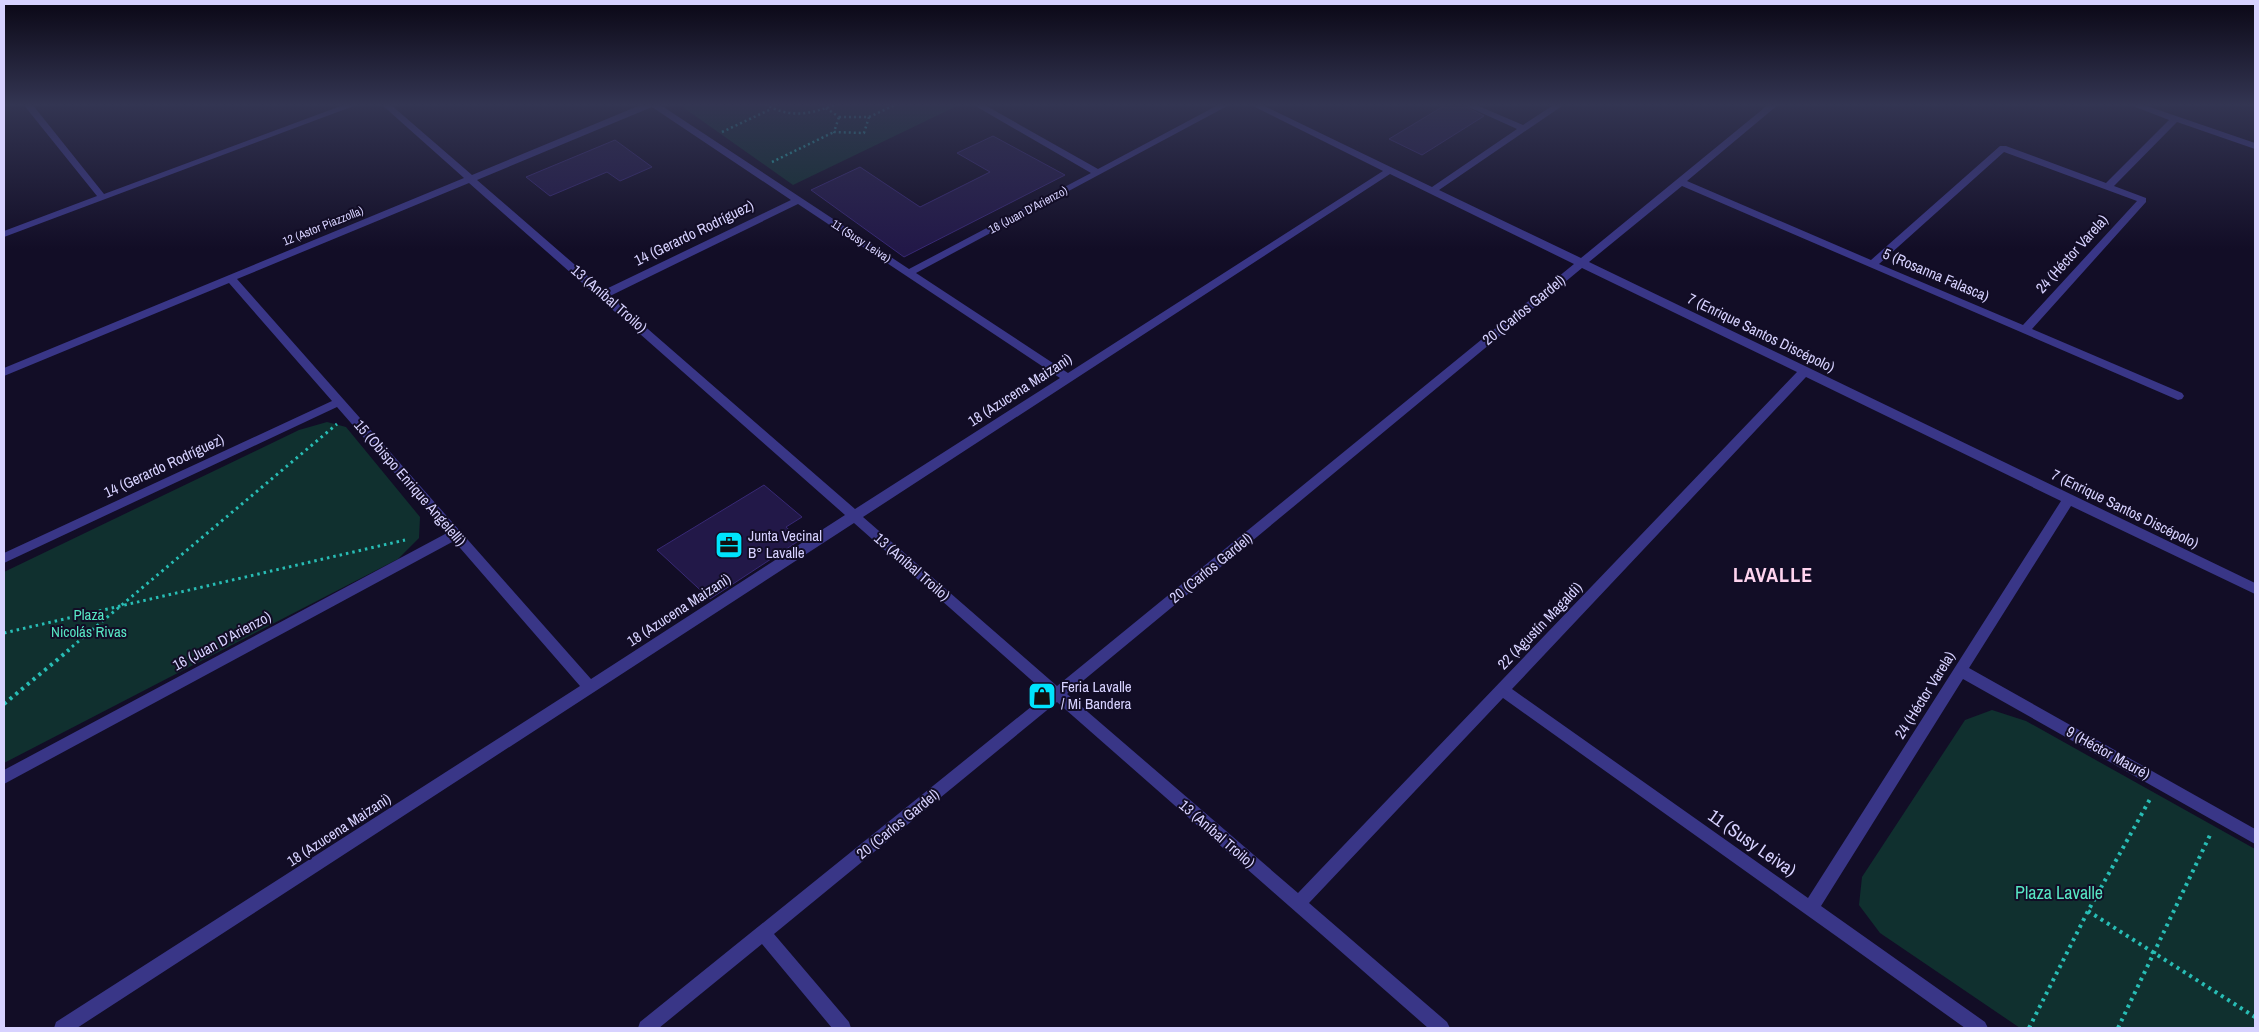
<svg xmlns="http://www.w3.org/2000/svg" width="2259" height="1032" font-family="'Archivo Narrow',sans-serif">
	<rect width="100%" height="100%" fill="#120d26"/>
	<path fill="#10302f" d="M682,104h279l-168,81 -109,-77z
		M327,422l19,5 74,90 -1,21 -21,21 -394,204v-191l295,-142z
		M1992,710l34,11 229,128v179h-235l-140,-95 -21,-28 3,-28 103,-157z"/>
	<path fill="#221848" stroke="#382975" d="M1447,104h13l24,12 -62,39 -33,-16z
		M993,136l72,39 -161,82 -93,-67 49,-23 60,40 70,-35 -33,-19z
		M615,140l37,27 -32,14 -13,-9 -57,24 -24,-19z
		M764,485l38,32 -16,10 14,13 -90,59 -53,-49z"/>
	<g fill="none" stroke-linecap="round" stroke-linejoin="round">
		<path stroke="#28bdb5" stroke-width="2.5" stroke-dasharray="2 3" stroke-linecap="butt" d="M765,104c25,15 46,10 72,0
			M826,108l13,9
			M839,117h30l-5,16 -30,-1z
			M869,117l28,-13
			M722,132l49,-23
			M772,162l62,-30"/>
		<path stroke="#28bdb5" stroke-width="3" stroke-dasharray="2.5 4" stroke-linecap="butt" d="M4,633l401,-93
			M67,651l270,-227"/>
		<path stroke="#28bdb5" stroke-width="4" stroke-dasharray="3 4.5" stroke-linecap="butt" d="M4,704l65,-54
			M2088,911l167,106
			M2029,1028l59,-117 62,-112
			M2118,1028l93,-195"/>
		<path fill="#393687" fill-rule="evenodd" d="M23,104h9l72,90 242,-90h13l-355,133v-6l93,-35z
			M381,104h9l82,71 171,-71h16l250,165 182,-96 -119,-69h11l115,65 122,-65h11l-315,169 152,100 315,-202 -134,-67h11l172,83 85,-58 -55,-25h12l49,21 32,-21h10l-126,86 142,68 188,-154h10l-92,77 184,79 129,-114h6l100,37 63,-63 -41,-16h13l114,39v6l-78,-27 -63,64 32,12v4l-114,127 150,64 2,3 -2,3 -4,1 -496,-214 -93,76 666,321v11l-184,-88 -102,162 286,161v15l-292,-165 -142,227 164,116 3,6h-23l-462,-330 -194,205 138,119 3,6h-22l-371,-326 -283,232 75,88 2,6h-19l-70,-84 -103,84h-21l2,-6 407,-328 -193,-171 -777,505h-23l2,-6 524,-336 -126,-145 -450,243v-14l443,-237 -110,-126 -333,156v-10l328,-152 -103,-118 -225,93v-8l460,-190zM652,107l139,93 -187,90 -127,-110zM2004,152l133,49 -114,124 -144,-61zM1390,174l184,90 -517,422 -194,-169zM469,183l376,332 -254,164 -354,-400zM798,204l262,174 -205,131 -245,-213zM1582,268l215,104 -499,521 -231,-199zM1806,377l255,124 -253,397 -296,-209z"/>
	</g>
	<linearGradient id="sky" x2="0" y2="1"><stop stop-color="#0a0715"/><stop offset="0.42" stop-color="#333552"/><stop offset="1" stop-color="#333552" stop-opacity="0"/></linearGradient>
	<rect width="2259" height="249" fill="url(#sky)"/>
	<defs>
		<symbol id="office-square" viewBox="-11 -11 22 22"><rect x="-9" y="-9" width="18" height="18" rx="4" fill="#00e4fd" stroke="#120d26"/><path d="M-6-3h4V-5.5h4V-3h4V5H-6ZM-1-4.5V-3h2v-1.5ZM-6 0V1H6V0Z" fill="#111"/></symbol>
		<symbol id="shop-square" viewBox="-11 -11 22 22"><rect x="-9" y="-9" width="18" height="18" rx="4" fill="#00e4fd" stroke="#120d26"/><path d="M-5-2.5h2.3a2.7 3.5 0 0 1 5.4 0H5L5.5 6h-11ZM-1.5-2.5h3a1.5 2.3 0 0 0-3 0Z" fill="#111"/></symbol>
	</defs>
	<g fill-rule="evenodd">
		<use href="#office-square" x="713" y="529" width="32" height="32"/>
		<use href="#shop-square" x="1026" y="680" width="32" height="32"/>
	</g>
	<g text-anchor="middle" stroke-width="4" stroke-linejoin="round" paint-order="stroke">
		<g font-size="12" fill="#d7d2ff" stroke="#120d26">
			<text transform="translate(1028 210) rotate(-28)" y="4">16 (Juan D'Arienzo)</text>
			<text transform="translate(323 226) rotate(-22)" y="4">12 (Astor Piazzolla)</text>
			<text transform="translate(861 241) rotate(33)" y="4">11 (Susy Leiva)</text>
		</g>
		<g font-size="15" fill="#d7d2ff" stroke="#120d26">
			<text transform="translate(694 233) rotate(-26)" y="5">14 (Gerardo Rodríguez)</text>
			<text transform="translate(2072 254) rotate(-48)" y="5">24 (Héctor Varela)</text>
			<text transform="translate(1936 275) rotate(23)" y="5">5 (Rosanna Falasca)</text>
			<text transform="translate(609 299) rotate(41)" y="5">13 (Aníbal Troilo)</text>
			<text transform="translate(1524 310) rotate(-39)" y="5">20 (Carlos Gardel)</text>
			<text transform="translate(1761 333) rotate(26)" y="5">7 (Enrique Santos Discépolo)</text>
			<text transform="translate(1020 390) rotate(-33)" y="5">18 (Azucena Maizani)</text>
			<text transform="translate(164 466) rotate(-25)" y="5">14 (Gerardo Rodríguez)</text>
			<text transform="translate(410 483) rotate(49)" y="5">15 (Obispo Enrique Angelelli)</text>
			<text transform="translate(2125 509) rotate(26)" y="5">7 (Enrique Santos Discépolo)</text>
			<text transform="translate(912 567) rotate(41)" y="5">13 (Aníbal Troilo)</text>
			<text transform="translate(1211 568) rotate(-39)" y="5">20 (Carlos Gardel)</text>
			<text transform="translate(679 610) rotate(-33)" y="5">18 (Azucena Maizani)</text>
			<text transform="translate(1540 626) rotate(-46)" y="5">22 (Agustín Magaldi)</text>
			<text transform="translate(222 641) rotate(-28)" y="5">16 (Juan D'Arienzo)</text>
			<text transform="translate(1925 695) rotate(-58)" y="5">24 (Héctor Varela)</text>
			<text transform="translate(2108 753) rotate(29)" y="5">9 (Héctor Mauré)</text>
			<text transform="translate(898 824) rotate(-39)" y="5">20 (Carlos Gardel)</text>
			<text transform="translate(339 830) rotate(-33)" y="5">18 (Azucena Maizani)</text>
			<text transform="translate(1217 834) rotate(41)" y="5">13 (Aníbal Troilo)</text>
		</g>
		<g font-size="15" fill="#d7d2ff" stroke="#120d26" text-anchor="start">
			<text x="748" y="541">Junta Vecinal<tspan x="748" dy="17">B° Lavalle</tspan></text>
			<text x="1061" y="692">Feria Lavalle<tspan x="1061" dy="17">/ Mi Bandera</tspan></text>
		</g>
		<g font-size="15" fill="#57e6c3" stroke="#120d26">
			<text x="89" y="620">Plaza<tspan x="89" dy="17">Nicolás Rivas</tspan></text>
		</g>
		<g font-size="18" fill="#d7d2ff" stroke="#120d26">
			<text transform="translate(1752 843) rotate(35)" y="6">11 (Susy Leiva)</text>
		</g>
		<g font-size="18" fill="#57e6c3" stroke="#120d26">
			<text x="2059" y="899">Plaza Lavalle</text>
		</g>
		<g font-size="20" font-weight="bold" letter-spacing="1" fill="#ffd4ef" stroke="#120d26">
			<text x="1773" y="582">LAVALLE</text>
		</g>
	</g>
	<rect width="2259" height="1032" fill="none" stroke="#d7d2ff" stroke-width="10"/>
</svg>
